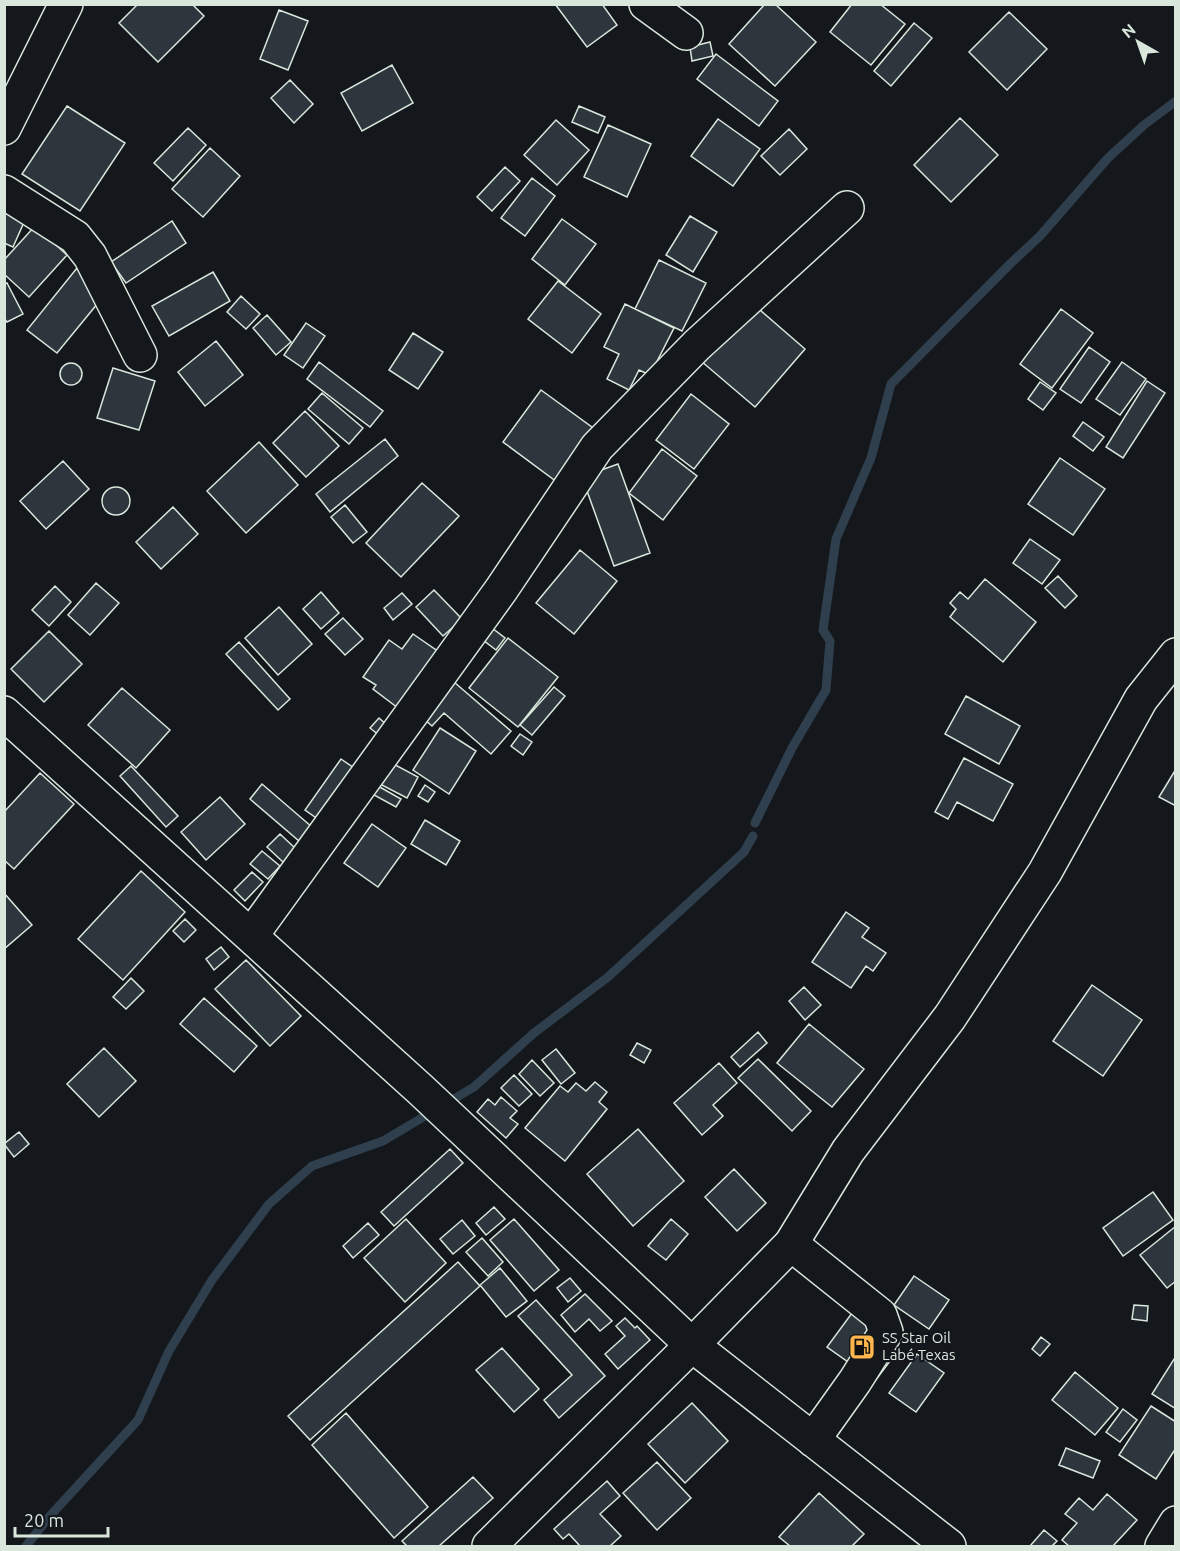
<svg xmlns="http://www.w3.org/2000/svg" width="1180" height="1551" font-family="Ubuntu,sans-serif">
	<rect width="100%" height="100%" fill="#14181c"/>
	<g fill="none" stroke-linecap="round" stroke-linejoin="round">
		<path stroke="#2f3f4d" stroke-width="9" d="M755,823l37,-75 34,-58 4,-49 -7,-11 13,-91 35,-81 20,-74 120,-121 29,-27 68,-78 36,-33 32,-24
			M26,1546l23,-29 89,-97 31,-69 43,-71 57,-76 43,-38 71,-25 91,-54 60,-54 74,-56 136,-125 9,-16"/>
	</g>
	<path fill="#2c363c" stroke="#d8e6dc" stroke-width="1.5" d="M138,4h54l12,12 -46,46 -39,-39z
		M555,4h47l15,21 -30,22z
		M765,4h10l41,38 -41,44 -46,-42z
		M852,4h28l25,20 -34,41 -41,-33z
		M279,10l29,11 -20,49 -28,-11z
		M1009,12l38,37 -40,41 -38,-38z
		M914,23l18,15 -41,48 -17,-15z
		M710,42l3,14 -21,5 -2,-14z
		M716,54l62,47 -19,25 -62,-47z
		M392,65l21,38 -51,28 -21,-38z
		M290,80l23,24 -19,19 -23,-25z
		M67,106l58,37 -45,68 -58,-37z
		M579,106l26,11 -7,16 -26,-11z
		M960,118l38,37 -47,47 -37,-37z
		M718,119l42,30 -27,37 -42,-30z
		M556,120l33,30 -32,35 -33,-30z
		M608,125l43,19 -24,53 -43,-20z
		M188,128l18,17 -33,36 -19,-18z
		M789,129l18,20 -27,26 -19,-19z
		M210,148l30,28 -37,41 -31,-28z
		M505,167l15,14 -28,30 -15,-14z
		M532,178l23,18 -30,40 -24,-18z
		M4,206l25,5 -16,36 -9,-4z
		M690,216l27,16 -24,40 -27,-17z
		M562,219l34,25 -31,41 -33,-26z
		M172,221l14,22 -60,40 -15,-21z
		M35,226l32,29 -38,42 -25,-23v-14z
		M659,260l47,23 -24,48 -47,-22z
		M77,268l30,24 -50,61 -30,-23z
		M213,272l17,29 -61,35 -17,-30z
		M558,281l43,33 -29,39 -44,-34z
		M7,283l16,31 -16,8 -3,-4v-34z
		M241,296l19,18 -14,15 -19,-17z
		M752,303l53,46 -50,58 -54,-46z
		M625,304l49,24 -24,47 -11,-5 -10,20 -22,-11 12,-25 -15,-7z
		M1061,309l32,24 -41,55 -32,-24z
		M267,315l24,27 -15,13 -23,-27z
		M306,323l19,13 -22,32 -19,-13z
		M413,333l30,19 -25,37 -29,-19z
		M216,341l27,34 -38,31 -27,-34z
		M1089,347l21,15 -29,41 -21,-14z
		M319,362l64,49 -13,16 -63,-48z
		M1122,362l24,17 -26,36 -24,-16z
		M60 374a11 11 0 1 1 22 0a11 11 0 1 1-22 0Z
		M113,368l42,13 -16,49 -42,-12z
		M1147,381l18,12 -42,65 -17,-11z
		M1040,382l16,11 -13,17 -15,-11z
		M541,390l59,43 -39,52 -58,-43z
		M322,393l41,35 -14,16 -41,-35z
		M691,394l38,30 -35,45 -38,-29z
		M305,411l34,35 -33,31 -33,-34z
		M1083,422l21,15 -11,14 -20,-15z
		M385,439l13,17 -68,56 -14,-18z
		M259,442l39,43 -52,48 -39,-42z
		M662,449l35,27 -34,44 -34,-27z
		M1060,458l45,31 -32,46 -45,-31z
		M63,461l26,28 -43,40 -26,-28z
		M618,464l32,89 -36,13 -32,-89z
		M422,483l37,33 -58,61 -35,-34z
		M102 501a14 14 0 1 1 28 0a14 14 0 1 1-28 0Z
		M345,505l22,27 -14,11 -22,-26z
		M173,507l25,27 -37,35 -25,-27z
		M1030,539l30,21 -18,24 -29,-21z
		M580,550l37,31 -43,53 -38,-31z
		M1058,576l19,20 -12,12 -20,-20z
		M985,579l51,43 -33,40 -53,-45 6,-8 -6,-6 10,-11 8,7z
		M96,583l23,20 -29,32 -22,-20z
		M55,586l16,16 -22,24 -17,-16z
		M434,590l28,29 -19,17 -27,-29z
		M321,592l18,21 -18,16 -18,-20z
		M402,593l10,11 -19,16 -9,-12z
		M279,607l33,37 -34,31 -33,-37z
		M343,618l20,21 -18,16 -20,-21z
		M492,628l13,10 -9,12 -13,-10z
		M49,631l33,33 -38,38 -33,-33z
		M413,634l26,18 -41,56 -25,-19 3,-4 -13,-8 26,-37 13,9z
		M508,638l50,39 -40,50 -49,-39z
		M239,642l51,57 -12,11 -52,-56z
		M454,682l57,49 -20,23 -47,-41 -12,13 -9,-8z
		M554,687l11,9 -33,39 -12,-10z
		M122,688l48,42 -34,38 -48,-43z
		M966,696l54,30 -21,38 -54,-30z
		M379,718l10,9 -9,9 -10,-8z
		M440,728l36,23 -27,43 -36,-24z
		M520,734l12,8 -9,13 -12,-9z
		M964,758l49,26 -20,37 -36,-19 -9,17 -13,-7z
		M341,759l16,11 -35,52 -17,-12z
		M386,760l32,17 -11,21 -33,-17z
		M131,766l47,50 -12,11 -46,-51z
		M1176,769v37l-17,-9z
		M40,773l34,31 -60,65 -10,-9v-48z
		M262,784l50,43 -13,14 -49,-42z
		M425,785l10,7 -7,10 -10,-6z
		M378,786l23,13 -5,8 -22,-12z
		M220,797l25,27 -39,36 -25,-28z
		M425,820l35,21 -14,24 -35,-21z
		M372,824l34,24 -28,39 -34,-24z
		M280,834l16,15 -12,14 -17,-16z
		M262,851l18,15 -12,13 -18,-15z
		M141,871l44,41 -62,68 -45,-41z
		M252,872l11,10 -18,19 -11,-11z
		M4,893l28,32 -28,24z
		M846,912l23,16 -7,9 24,16 -13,18 -7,-5 -15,22 -39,-26z
		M185,919l11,11 -12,12 -11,-11z
		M221,947l8,10 -15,13 -8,-11z
		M246,960l55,56 -31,30 -55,-57z
		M131,978l13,13 -18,18 -13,-12z
		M1092,985l50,35 -39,56 -50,-35z
		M804,987l17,18 -16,15 -16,-19z
		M204,998l53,48 -23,26 -54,-48z
		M809,1024l55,45 -32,38 -55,-44z
		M758,1032l9,11 -27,24 -9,-10z
		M637,1043l14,7 -7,13 -14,-8z
		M104,1048l32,33 -37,36 -32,-33z
		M556,1049l19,24 -14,11 -19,-24z
		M758,1059l53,52 -19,20 -54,-53z
		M532,1060l22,23 -14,13 -21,-22z
		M719,1063l18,20 -24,22 10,11 -21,19 -28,-32z
		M514,1075l18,19 -13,12 -18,-18z
		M595,1082l12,10 -8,10 8,7 -42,52 -40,-33 35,-42 8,6 8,-9 10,8z
		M501,1097l16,14 -7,7 8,6 -12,14 -29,-26 11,-13 7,6z
		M638,1129l46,52 -51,45 -46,-52z
		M19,1132l10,12 -15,13 -10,-13z
		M450,1149l13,14 -69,63 -13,-14z
		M734,1169l32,34 -29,28 -32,-34z
		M1153,1192l20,28 -50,36 -20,-28z
		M494,1207l11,12 -19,16 -10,-12z
		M406,1219l40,44 -41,39 -41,-44z
		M514,1219l45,51 -25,21 -44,-51z
		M671,1219l17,15 -22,26 -18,-14z
		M462,1220l13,16 -22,18 -13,-15z
		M368,1223l11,12 -26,23 -10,-12z
		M1176,1226v55l-9,7 -27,-33z
		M482,1238l21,24 -15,14 -22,-24z
		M458,1262l22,24 -170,154 -22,-24z
		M500,1268l27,33 -21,16 -26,-32z
		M914,1276l35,24 -20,29 -35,-24z
		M570,1278l11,13 -13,11 -11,-14z
		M585,1294l27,27 -12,10 -11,-12 -14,13 -14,-17z
		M536,1300l69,76 -46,42 -15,-18 28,-25 -54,-59z
		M1134,1305l14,1 -1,15 -15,-2z
		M852,1313l48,35 -25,33 -48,-34z
		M625,1318l10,10 2,-2 13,14 -32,29 -13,-15 20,-18 -9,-10z
		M1041,1337l9,7 -10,12 -8,-7z
		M502,1348l37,41 -25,23 -38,-42z
		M917,1354l27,19 -28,39 -27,-19z
		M1176,1356v53l-24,-15z
		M1075,1372l43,36 -23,27 -43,-35z
		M692,1403l36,38 -43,42 -37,-39z
		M1151,1406l25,16v26l-20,31 -37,-24z
		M1123,1409l14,11 -17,22 -14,-10z
		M346,1413l82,94 -34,31 -82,-93z
		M1066,1448l34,13 -7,17 -34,-13z
		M657,1462l34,36 -34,32 -34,-37z
		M473,1477l20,21 -54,48h-32l-5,-5z
		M607,1481l13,15 -20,18 21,22 -11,10h-30l-11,-12 -6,5 -9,-10z
		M819,1493l45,41 -12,12h-62l-11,-9z
		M1107,1494l30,26 -24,26h-44l-7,-6 15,-17 -12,-9 14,-16 14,12z
		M1044,1530l13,11 -5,5h-22z"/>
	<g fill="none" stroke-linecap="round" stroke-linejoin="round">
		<defs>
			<path id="minor" d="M646,4l40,29
				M4,128l62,-124
				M4,192l71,45 15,19 50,99
				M4,713l417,377 271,255 257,201
				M251,936l250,-346 96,-143 100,-102 150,-137
				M791,1244l89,71 6,17 -31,49 -42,59
				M1162,1546l14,-23"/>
			<path id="major" d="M489,1546l203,-201 99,-101 57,-93 102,-134 95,-145 96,-173 35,-44"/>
		</defs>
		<use href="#minor" stroke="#d8e6dc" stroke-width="36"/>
		<use href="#major" stroke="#d8e6dc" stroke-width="36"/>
		<use href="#minor" stroke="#14181c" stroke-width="33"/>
		<use href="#major" stroke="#14181c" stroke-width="33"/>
	</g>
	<defs>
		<symbol id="fuel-square" viewBox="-11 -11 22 22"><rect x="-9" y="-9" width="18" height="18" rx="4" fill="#ffb74d" stroke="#14181c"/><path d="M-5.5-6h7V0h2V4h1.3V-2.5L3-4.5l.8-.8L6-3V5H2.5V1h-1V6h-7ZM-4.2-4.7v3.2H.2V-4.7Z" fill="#111"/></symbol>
	</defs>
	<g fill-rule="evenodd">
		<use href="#fuel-square" x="847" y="1332" width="30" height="30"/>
	</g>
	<g text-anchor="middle" stroke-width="4.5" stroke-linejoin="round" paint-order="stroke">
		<g font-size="15" fill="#d8e6dc" stroke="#14181c" text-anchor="start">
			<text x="882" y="1343">SS Star Oil<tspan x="882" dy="17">Labé Texas</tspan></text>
		</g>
	</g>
	<rect width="1180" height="1551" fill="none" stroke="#d8e6dc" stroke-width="12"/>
	<g transform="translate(1138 42) rotate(320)" stroke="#14181c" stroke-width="4.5" paint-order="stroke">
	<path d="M0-4.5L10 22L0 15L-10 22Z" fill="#d8e6dc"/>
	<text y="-9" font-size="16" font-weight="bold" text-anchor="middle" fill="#d8e6dc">N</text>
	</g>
	<path d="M15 1527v9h93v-9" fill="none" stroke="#d8e6dc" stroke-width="3"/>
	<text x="24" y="1527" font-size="18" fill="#d8e6dc" stroke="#14181c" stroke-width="4.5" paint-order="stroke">20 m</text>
</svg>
